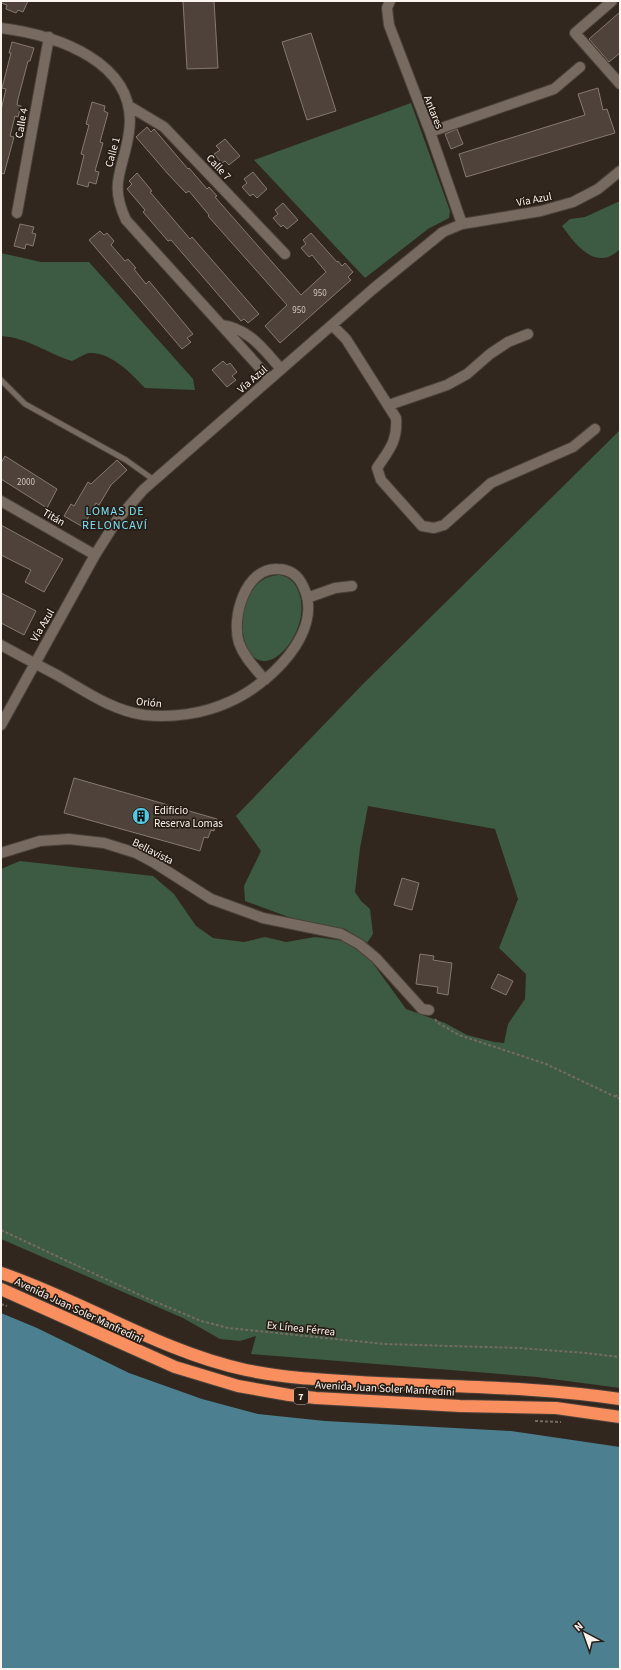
<svg xmlns="http://www.w3.org/2000/svg" width="621" height="1670" font-family="'Source Sans 3',sans-serif">
	<rect width="100%" height="100%" fill="#31271e"/>
	<path fill="#3d5a43" d="M411,103l39,108 -1,7 -21,11 -63,49 -111,-118z
		M620,201v48c-24,24 -45,-5 -58,-23l8,-7 15,-2z
		M1,253l40,9h48l104,117 2,11 -50,-2c-13,-14 -35,-37 -56,-35 -5,1 -12,6 -17,8 -26,-8 -43,-23 -71,-25z
		M620,430v958l-83,-11 -286,-23 5,-18 -16,5 -20,-2 -37,-21 -182,-79v-370l19,-8 133,15 21,18 22,32 17,12 31,4 21,-5 21,5 29,-5 31,4 12,6 14,15 34,47 39,14 22,12 27,7 10,1 4,-19 17,-25 1,-25 -27,-26 19,-49 -23,-70 -127,-23 -8,42 -5,44 6,9 9,8 3,25 -6,9 -22,-14 -51,-10 -49,-18 -1,-15 17,-35 -25,-35 126,-131z
		M280,575c10,2 16,8 19,18 15,40 -41,102 -55,45 -6,-26 6,-63 36,-63z"/>
	<path fill="#4c8090" d="M1,1313l36,15 92,45 73,26 56,15 67,7 186,10 109,16v222h-619z"/>
	<path fill="#4e423a" stroke="#867970" d="M1,1h27l-5,11 -5,-2 -2,3 -10,-4 1,-4 -6,-2z
		M183,1h31l4,67 -31,1z
		M620,12v41l-11,9 -20,-23z
		M311,33l25,78 -29,9 -25,-78z
		M12,42l22,6 -4,13h-2l-10,38 -1,6 4,1 -3,11 -3,-1 -5,20 4,1 -10,37 -3,-1v-63l5,-21 -4,-1 9,-35h-2z
		M598,88l5,22 4,-1 8,24 -149,44 -7,-23 126,-39 -7,-21z
		M92,102l13,4 -1,5 4,2 -8,29 3,1 -8,28 4,1 -3,12 -7,-2 -1,5 -11,-3 7,-29 -3,-1 8,-29 -3,-1z
		M147,127l4,5 3,-3 34,40 1,-1 18,21 2,-2 8,9 -2,1 86,98 25,-23 -14,-17 -3,2 -8,-9 5,-4 -3,-4 8,-7 26,29 1,-1 4,5 3,-3 8,9 -5,5 3,3 -71,63 -15,-17 22,-21 -79,-89 1,-1 -20,-24 -3,2 -18,-19 -32,-37z
		M457,129l6,15 -12,5 -6,-15z
		M225,139l15,17 -11,9 -4,-4 -3,2 -8,-9 6,-4 -4,-4z
		M253,172l14,17 -10,9 -4,-4 -3,2 -8,-9 5,-4 -3,-4z
		M137,173l15,18 -2,1 40,47 2,-2 67,77 -11,9 -4,-4 -3,2 -70,-81 -3,1 -25,-29 2,-2 -18,-21 5,-5 -3,-3z
		M283,203l15,17 -11,9 -4,-4 -2,2 -8,-9 5,-4 -3,-4z
		M20,224l14,3 -2,6 4,1 -3,12 -7,-2 -1,5 -11,-3z
		M100,231l4,4 3,-2 7,8 -3,4 14,16 3,-2 8,9 -2,1 12,15 3,-3 44,53 -6,4 4,4 -9,7 -93,-109z
		M223,361l4,4 3,-2 7,9 -5,4 4,4 -9,7 -15,-17z
		M5,456l52,33 -10,19 -46,-29v-16z
		M117,460l10,10 -16,15 -12,20 -3,-2 -13,24 -19,-11 7,-12 3,2 14,-24 3,2z
		M1,525l62,34 -19,33 -19,-10 6,-12 -30,-15z
		M1,593l35,18 -12,24 -23,-12z
		M74,778l143,41 -3,12 -3,-1 -3,8 -4,-1 -4,14 -136,-38z
		M402,878l17,5 -7,27 -18,-5z
		M420,954l14,2 -1,4 19,3 -4,32 -11,-2 1,-6 -22,-3z
		M498,974l15,7 -7,14 -15,-7z"/>
	<g fill="none" stroke-linecap="round" stroke-linejoin="round">
		<defs>
			<path id="lane" d="M1,380l24,24 101,56 28,20"/>
			<path id="street" d="M390,1l-3,7 2,17 41,107 32,92
				M612,1l-37,32 45,51
				M1,28c55,7 138,34 128,104 -5,37 -21,50 -3,88l144,159
				M129,106l35,21 121,127
				M430,132l124,-43 26,-22
				M17,213l32,-176
				M221,325c28,3 43,25 60,44
				M332,325l14,14 50,79c2,23 -7,32 -19,50l4,12 41,46 12,2 10,-3 47,-42 82,-36 22,-18
				M389,405l58,-20 20,-11 23,-20 18,-12 20,-8
				M1,501l94,54
				M307,598l28,-10 17,-2
				M1,645c18,10 37,20 56,30 28,16 54,35 87,40 28,3 59,-1 85,-13 38,-16 97,-70 74,-116 -5,-11 -14,-17 -26,-17 -32,-1 -46,49 -38,74 5,14 16,25 26,37
				M1,725l94,-170 22,-35 26,-30 230,-201 70,-57 19,-8 79,-13 32,-9 25,-13 22,-18
				M1,853l39,-12 29,-2 35,4 32,10 17,9 58,37 52,19 78,16 18,10 17,14 46,51 7,1"/>
			<path id="highway" d="M1,1273c83,28 158,78 245,97 43,9 86,10 131,13 81,4 162,4 243,16
				M1,1289l174,78 63,19 51,9 27,3 144,8 96,2 64,9"/>
		</defs>
		<use href="#lane" stroke="#4b423b" stroke-width="7"/>
		<use href="#street" stroke="#4b423b" stroke-width="12"/>
		<use href="#highway" stroke="#4b423b" stroke-width="14"/>
		<path stroke="#746b63" stroke-width="2" stroke-dasharray="3 2" stroke-linecap="butt" d="M435,1019l3,4 21,12 87,29 74,35
			M615,1096l5,-1
			M1,1230l143,67 57,24 27,7 156,16 135,4 67,5 34,4
			M1,1304l6,2
			M535,1421l26,1"/>
		<use href="#lane" stroke="#776b61" stroke-width="5"/>
		<use href="#street" stroke="#776b61" stroke-width="10"/>
		<use href="#highway" stroke="#f98e5e" stroke-width="12"/>
	</g>
	<defs>
		<symbol id="building-disc" viewBox="-11 -11 22 22"><circle r="9.5" fill="#56c9e0" stroke="#271d15"/><path d="M-4-6H4V6H1V3H-1V6H-4ZM-2.5-4.3h1.7v1.8h-1.7ZM.8-4.3h1.7v1.8H.8ZM-2.5-1h1.7V.8h-1.7ZM.8-1h1.7V.8H.8Z" fill="#111"/></symbol>
	</defs>
	<g fill-rule="evenodd">
		<use href="#building-disc" x="131" y="806" width="20" height="20"/>
	</g>
	<g text-anchor="middle" stroke-width="3.5" stroke-linejoin="round" paint-order="stroke">
		<g font-size="9" fill="#d0c7c1">
			<text x="320" y="296">950</text>
			<text x="299" y="313">950</text>
			<text x="26" y="485">2000</text>
		</g>
		<rect fill="#271d15" stroke="#bbb3ad" stroke-width="1" x="294" y="1388" width="14" height="16" rx="3"/>
		<g font-size="10" font-weight="bold" fill="#fbf3ee">
			<text x="301" y="1400">7</text>
		</g>
		<g font-size="11" fill="#fbf3ee" stroke="#271d15">
			<text transform="translate(434 112) rotate(68)" y="4">Antares</text>
			<text transform="translate(21 123) rotate(-80)" y="4">Calle 4</text>
			<text transform="translate(112 152) rotate(-75)" y="4">Calle 1</text>
			<text transform="translate(219 167) rotate(47)" y="4">Calle 7</text>
			<text transform="translate(534 199) rotate(-11)" y="4">Vía Azul</text>
			<text transform="translate(252 379) rotate(-41)" y="4">Vía Azul</text>
			<text transform="translate(54 517) rotate(30)" y="4">Titán</text>
			<text transform="translate(42 625) rotate(-60)" y="4">Vía Azul</text>
			<text transform="translate(149 702) rotate(6)" y="4">Orión</text>
			<text transform="translate(153 851) rotate(27)" y="4">Bellavista</text>
			<text transform="translate(79 1310) rotate(25)" y="4">Avenida Juan Soler Manfredini</text>
			<text transform="translate(301 1328) rotate(6)" y="4">Ex Línea Férrea</text>
			<text transform="translate(385 1388) rotate(3)" y="4">Avenida Juan Soler Manfredini</text>
		</g>
		<g font-size="11" fill="#fbf3ee" stroke="#271d15" text-anchor="start">
			<text x="154" y="814">Edificio<tspan x="154" dy="13">Reserva Lomas</tspan></text>
		</g>
		<g font-size="12" letter-spacing="1" fill="#7be1f7" stroke="#271d15">
			<text x="115" y="515">LOMAS DE<tspan x="115" dy="14">RELONCAVÍ</tspan></text>
		</g>
	</g>
	<rect width="621" height="1670" fill="none" stroke="#fbf3ee" stroke-width="4"/>
	<g transform="translate(585 1634) rotate(319)" stroke="#271d15" stroke-width="3" paint-order="stroke">
	<path d="M0-3L7 15L0 10L-7 15Z" fill="#fbf3ee"/>
	<text y="-6" font-size="11" font-weight="bold" text-anchor="middle" fill="#fbf3ee">N</text>
	</g>
</svg>
